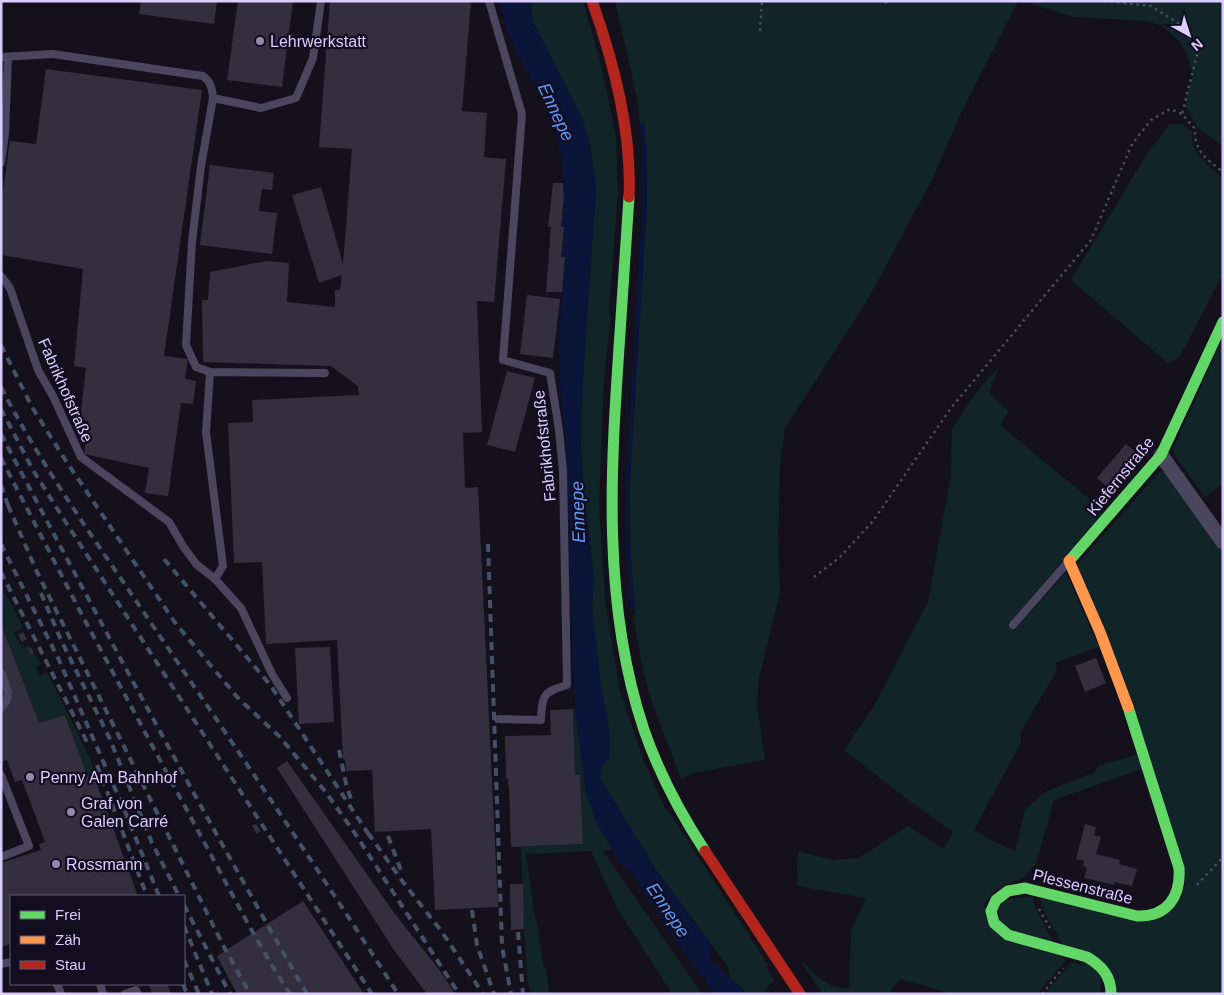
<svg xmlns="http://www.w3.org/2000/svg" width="1224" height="995" font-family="Helvetica,sans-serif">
	<rect width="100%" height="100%" fill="#14111c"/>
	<path fill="#112428" d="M531,1h52l18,63 15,72 2,55 -9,123h2l-7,66 -5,126 6,94 15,91 23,68 23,51h2l100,155 -2,2 8,13 -9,9 3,5h-20l-18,-15 -2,-12 -71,-96 -56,-91 -1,-101 -8,-72 2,-29 -11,-91 -2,-45 1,-50 14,-204 -6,-43 -8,-27 -49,-96z
		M615,1h403l-58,114 -27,63 -66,123 -82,127 -5,37 -2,70 2,57 -21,87 -2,26 8,55 -71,13 -13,6 -30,-79 -8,-29 -10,-56 2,-1 -5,-62 -1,-59 18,-319 -4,-51 -3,1 -3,-26z
		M1022,1h201v146l-26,-20 -12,-22 8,-30 -7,-23 -7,-11 -17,-15 -15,-5 -73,-4z
		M1170,124h11l11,7c-2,23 15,33 31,47v96l-43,82 -11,8 -98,-84 77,-128z
		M1223,337v146l-18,14 -31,-42v-8z
		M1000,365l-11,28 20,18 -9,14 104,86 -96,114 7,5 51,-58 33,75 -44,16 2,7 -37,63 1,9 -47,88 13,8 28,13 10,-42 22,-18 46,-18 7,-8 37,-10 5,14 -88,31 -18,64 -11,12 -31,15 -11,15 83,54 -29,34h-84l-53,-15 -12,15h-65l-21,-30 2,-1c15,16 22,24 45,26l2,-59 15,-32 -69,-12 1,-35 34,9 27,-2 49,-32 36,23 9,-17 -50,-36 -59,-46 30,-44 54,-104 23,-128 1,-45 23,-35z
		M1160,471l6,1 28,33 29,46v443h-108l-52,-49 -22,-39v-8l121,18 24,-32 -110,-318z
		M1,585l22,42 -9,6 8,15 7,-3 1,2 -2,2 3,5 3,-1 7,11 -5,3 4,9 7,-4 39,78 10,25 -8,3 -23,-63 -26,8 -38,-100z
		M573,709h2l11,83 11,32 16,26 -10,1 99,143h-30l-56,-88 -25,-55 -65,3 9,65h1l8,49h2l3,24h2v2h-20l-3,-11 -3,-41 -4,-95 62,-3 -3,-68 -5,-1z
		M1033,896l2,12 19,35 -51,-17 -5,-21 4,-5z
		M1071,962l27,7 3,22 -2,3h-54z"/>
	<path fill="#0b1439" d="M499,1h32l2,21 49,96 8,27 6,43 -14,204 -1,50 2,45 11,91 -2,29 8,72 10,55v23l-8,9 -1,14 56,91 53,71 1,10 -1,8 38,34h-34l-9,-15 -19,-23 -57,-87 -7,-4 -5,-5 -4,-10 -16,-26 -11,-32 -11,-83 -10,-274c-9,-59 -6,-118 0,-177l-4,-1 3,-29 -3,-1c1,-10 3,-21 3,-31 1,-22 -5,-53 -11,-74 -18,-42 -45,-74 -54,-121z"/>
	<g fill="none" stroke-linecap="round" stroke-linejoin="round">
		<path stroke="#0b1439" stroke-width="4.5" d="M633,608l-5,-56 -1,-59 18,-292 -1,-52 -2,-25"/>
	</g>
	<path fill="#342f3e" d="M141,1h76l-3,23 -75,-10z
		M238,1h55l-11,86 -55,-7z
		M330,1h141l-9,110 25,2 -3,44 22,2 -12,143 -17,-1 5,131 -19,1 2,55 13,-1 20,420 -63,3 -4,-81 -56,3 -3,-62 -26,1 -1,-12h-2l-6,-119 -71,4 -4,-82 -28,1 -6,-140 25,-1 -1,-22 107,-5 -1,-9 -27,-20 -128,-4 -1,-62h6l2,-28 57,-11 22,2 -2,39 48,5v-17h5l2,-15 -23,8 -27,-88 29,-8 22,77 9,-115 -33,-2z
		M46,69l156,21 -38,266 24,3 -3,20 11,2 -3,23 -12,-1 -13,93 -23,-3 4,-25 -65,-14 4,-33 -8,-2 6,-51 -12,-2 9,-97 -82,-14v-50l9,-64 26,3z
		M210,165l64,8 -2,17 -10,-1 -3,22 18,2 -5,41 -72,-9z
		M553,183h10l1,13 -3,31h3l-3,30h4l-3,35h-16l5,-65h-3z
		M527,295l33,4 -7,59 -33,-4z
		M507,371l28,7 -20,74 -28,-7z
		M1126,444l17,14 -29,35 -17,-15z
		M1,624l38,99 26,-8 23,63 6,-2 44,120h-127v48l-10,3v-84l40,-13 -2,-6 6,-2 -23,-62 -7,2 -8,-22 -6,2z
		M23,632l4,7 -5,3 -4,-7z
		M31,647l3,6 -3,1 -3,-5z
		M330,647l4,75 -35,2 -4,-76z
		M1096,658l10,25 -21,9 -10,-26z
		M573,709l2,66h5l3,69 -72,3 -2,-62h-1v-6h-2l-1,-43 46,-1 -1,-25z
		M287,761l108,153 46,58 14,22h-28l-33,-44 -117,-182z
		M256,824l5,7 -4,3 -5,-8z
		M1085,824l11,3 -2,8 7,2 -5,17 24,6 -1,4 18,5 -5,17 -18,-4v3l-30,-7 3,-10 -4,-2 1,-5 -8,-2z
		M510,884h13l1,45 -13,1z
		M303,901l61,93h-127l-20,-38z
		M149,984h18l4,10h-19z"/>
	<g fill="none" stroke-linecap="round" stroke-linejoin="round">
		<path stroke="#464e5d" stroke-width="2.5" stroke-dasharray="2.5 4" stroke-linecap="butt" d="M1104,1l47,5 30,19 17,26 -16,63
			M886,4v-3
			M760,31l2,-30
			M814,577l26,-20 33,-36 78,-113 140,-168 41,-96 19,-24 19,-11 12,5 13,15c-1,23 12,30 28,43
			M1197,885l26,-28
			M1039,909l11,19
			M1042,994l21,-26"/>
		<path stroke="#4a465d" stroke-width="8" d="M489,1l33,113 -19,246 47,13 9,57 4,41 4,214c-24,7 -25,10 -26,35l-43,-1
			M1,57l52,-3 150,22c8,6 9,12 10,22l48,10 35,-10 17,-40 8,-57
			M213,98l-12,68 -9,76 -6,103 10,22 14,5 -4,60 17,134 -8,13
			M1,163l4,-29 3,-77
			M1,276l9,12 28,82 15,26 28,61 88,65 14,24 13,18 19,15 26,29 31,66 15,24
			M210,372l115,1
			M1013,625l54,-62
			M1,673c6,15 12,22 0,35
			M1,775l28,71 -28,11
			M1,964l10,-2
			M57,984l4,10
			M100,984l3,10
			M125,994l11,-4 2,4"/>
		<path stroke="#4a465d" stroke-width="15" d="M1161,455l62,87"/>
		<path stroke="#63d668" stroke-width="11" d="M629,197c-3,45 -6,91 -9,136 -9,132 -19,269 24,397 15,43 36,83 61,121
			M1070,560l91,-105 62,-133
			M1111,994c0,-18 -9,-28 -24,-37l-79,-22 -14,-12 -3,-12 5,-11 12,-9 17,-3 112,28c30,1 44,-19 42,-48l-51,-161"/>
		<path stroke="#ff974d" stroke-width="11" d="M1070,560l-1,1 31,71 28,75"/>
		<path stroke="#b3261e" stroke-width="11" d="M592,1c22,62 40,130 37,196
			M705,851l95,143"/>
		<path stroke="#445267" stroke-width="4" stroke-dasharray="8 6" stroke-linecap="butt" d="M1,345l31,62 32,51 112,166 62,74 41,38 46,55 29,41 105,162
			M1,387c43,84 100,161 152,239 83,122 166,244 245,368
			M1,409l32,61 32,51 307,473
			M1,434c99,188 200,376 306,560
			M1,458l81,157 165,307 24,42 19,30
			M1,485l9,26
			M8,505l29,67 187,375 26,47
			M1,544l58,116 67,154 33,82
			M488,544l14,402 9,48
			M164,559l107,127 100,152
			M1,572l87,172
			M41,593l20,47 48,97 43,106 27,53
			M339,750l7,34 6,18
			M97,765l50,131
			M368,833l35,49 39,50 41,62
			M388,836l14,37
			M184,905l46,89
			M472,910l5,35 17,49
			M184,926l28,68
			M518,932l5,62
			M184,960l15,34
			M183,984l4,10"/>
	</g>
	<g fill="#958baf" stroke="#130d20" stroke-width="2">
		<circle cx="260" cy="41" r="5"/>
		<circle cx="30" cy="777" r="5"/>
		<circle cx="71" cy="812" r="5"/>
		<circle cx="56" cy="864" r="5"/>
	</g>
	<g text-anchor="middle" stroke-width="4.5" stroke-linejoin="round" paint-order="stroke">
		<g font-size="16" fill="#dbcdfe" stroke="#130d20" text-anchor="start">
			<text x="270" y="47">Lehrwerkstatt</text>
			<text x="40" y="783">Penny Am Bahnhof</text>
			<text x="81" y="809">Graf von<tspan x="81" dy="18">Galen Carré</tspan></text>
			<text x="66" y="870">Rossmann</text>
		</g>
		<g font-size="16" fill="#dbcdfe" stroke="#130d20">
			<text transform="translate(66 390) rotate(66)" y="6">Fabrikhofstraße</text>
			<text transform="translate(544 446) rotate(-96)" y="6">Fabrikhofstraße</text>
			<text transform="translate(1120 476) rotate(-51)" y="6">Kiefernstraße</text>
			<text transform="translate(1083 886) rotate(14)" y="6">Plessenstraße</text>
		</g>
		<g font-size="18" font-style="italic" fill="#5d99fc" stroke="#130d20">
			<text transform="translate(556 112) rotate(65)" y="6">Ennepe</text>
			<text transform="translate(578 512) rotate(-92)" y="6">Ennepe</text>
			<text transform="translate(668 910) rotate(56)" y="6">Ennepe</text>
		</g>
	</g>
	<rect width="1224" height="995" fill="none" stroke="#dbcdfe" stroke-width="5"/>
	<rect x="10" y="895" width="175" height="90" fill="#130d20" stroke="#635a79"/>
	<rect x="20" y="911" width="25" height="8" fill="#63d668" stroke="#635a79"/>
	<text x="55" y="920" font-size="15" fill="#dbcdfe">Frei</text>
	<rect x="20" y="936" width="25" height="8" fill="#ff974d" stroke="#635a79"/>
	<text x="55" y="945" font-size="15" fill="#dbcdfe">Zäh</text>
	<rect x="20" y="961" width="25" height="8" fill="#b3261e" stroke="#635a79"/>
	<text x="55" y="970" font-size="15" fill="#dbcdfe">Stau</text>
	<g transform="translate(1189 35) rotate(141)" stroke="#130d20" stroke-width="4" paint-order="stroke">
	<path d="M0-4L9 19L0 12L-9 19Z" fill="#dbcdfe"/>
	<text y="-8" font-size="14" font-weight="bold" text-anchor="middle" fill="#dbcdfe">N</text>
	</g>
</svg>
